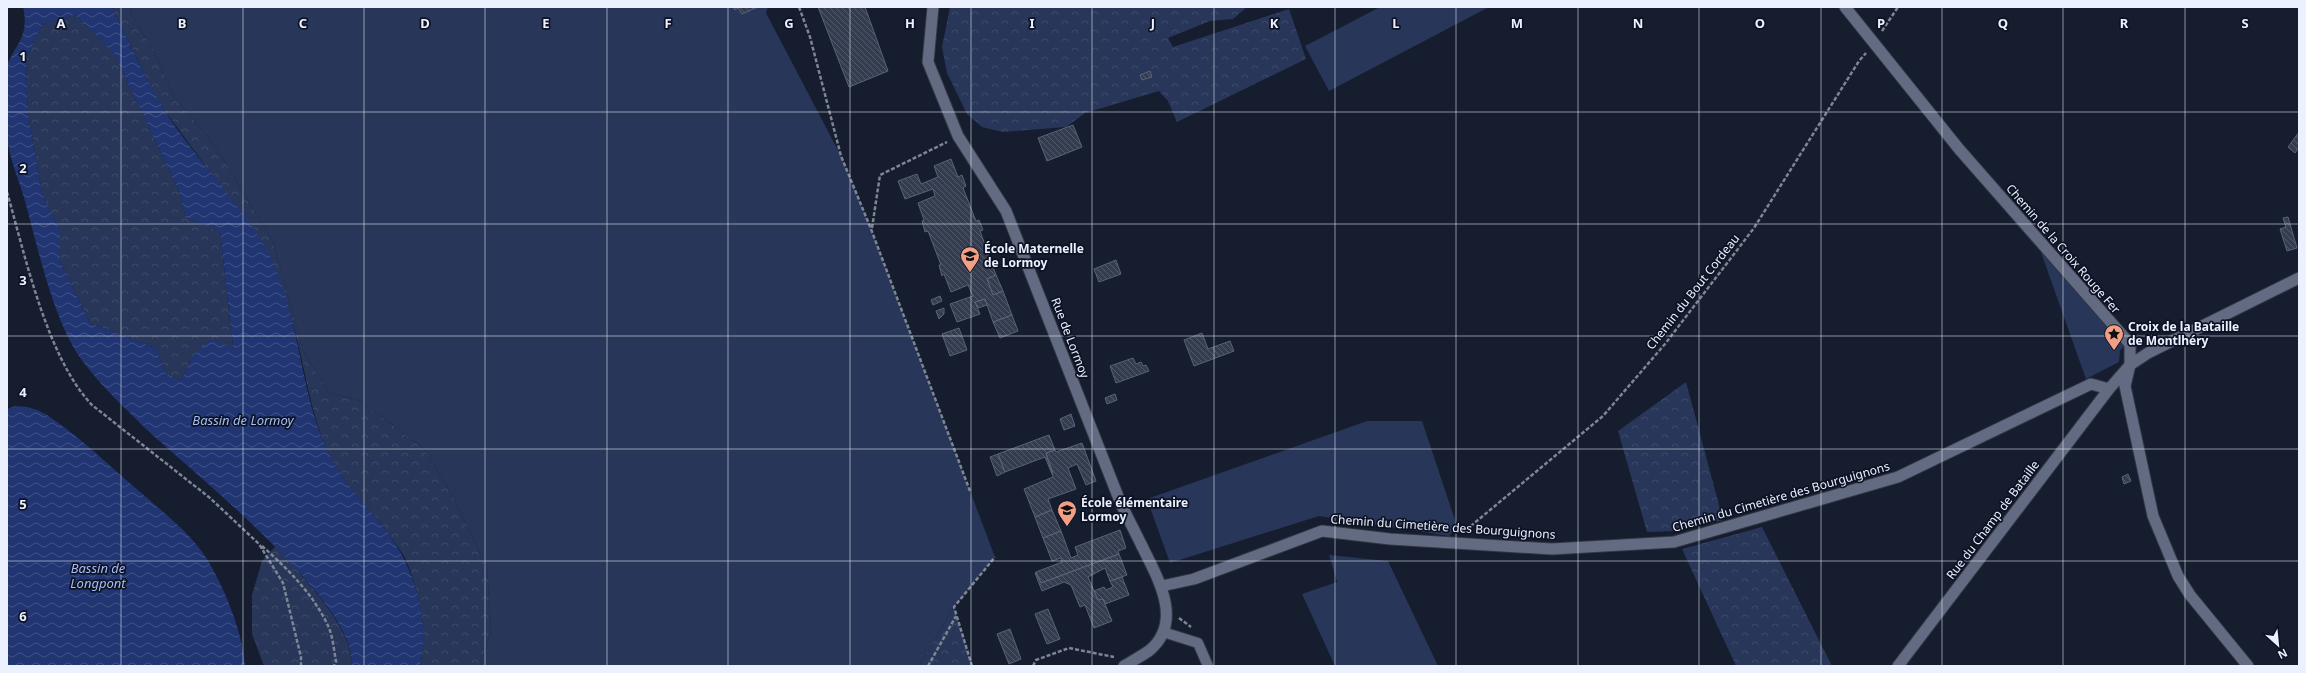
<svg xmlns="http://www.w3.org/2000/svg" width="2306" height="673" font-family="'Noto Sans',sans-serif">
	<defs>
		<pattern id="forest-crowns" width="20" height="18" patternUnits="userSpaceOnUse"><rect width="20" height="18" fill="#283659"/><path d="M2 6a3 3 0 1 1 6 0M12 15a3 3 0 1 1 6 0" fill="none" stroke="#3d4a6a"/></pattern>
		<pattern id="water-waves" width="16" height="10" patternUnits="userSpaceOnUse"><rect width="16" height="10" fill="#203571"/><path d="M0 5q4-4 8 0t8 0" fill="none" stroke="#415386"/></pattern>
		<pattern id="building-back-hatch" width="6" height="6" patternUnits="userSpaceOnUse"><rect width="6" height="6" fill="#343c50"/><path d="M-1 5l2 2M0 0l6 6M5-1l2 2" fill="none" stroke="#52596a"/></pattern>
	</defs>
	<rect width="100%" height="100%" fill="#151d2e"/>
	<path fill="#283659" d="M130,7h638l-2,6 75,143 30,73 124,328 -41,50 -35,59h-439l11,-35 -4,-63 -35,-73 -28,-46 -63,-48 -32,-8 -26,-43 -30,-108 -57,-95 -42,-50 -20,-46 -22,-35z
		M1380,7h109l-160,84 -24,-45z
		M2038,244l87,101 -5,6 -1,11 -33,17z
		M1367,421h55l35,105 -8,10 -130,-20 -149,47 -23,-64z
		M1329,555l59,6 50,105h-103l-33,-72 35,-12z"/>
	<path fill="url(#forest-crowns)" d="M112,7h18l2,9 22,35 20,46 42,50 57,95 30,108 26,43 32,8 63,48 28,46 35,73 4,63 -11,35h-60c8,-34 0,-74 -14,-106 -6,-12 -16,-24 -24,-35 -19,-24 -42,-46 -55,-75 -17,-39 -22,-82 -33,-123 -7,-28 -17,-55 -30,-82l-107,-145z
		M950,7h297l-14,12 -23,2 -42,17 5,9 116,-38 17,50 -129,63 -9,-21 -9,-10 -74,22 -19,14 -63,5 -21,-5 -15,-13 -20,-41 -5,-26z
		M75,15l39,39 64,135 8,29 34,13 13,118 -40,7 -12,24 -15,-6 -10,-26 -66,-25 -30,-62v-30l-18,-38 -14,-80 -2,-54 16,-34z
		M1686,382l37,138 -46,11 -30,1 -29,-101z
		M1762,527l70,139h-96l-54,-117z
		M276,546c22,25 81,86 75,120h-87l-12,-32v-39l10,-34z
		M954,607l18,59h-53z"/>
	<path fill="url(#water-waves)" fill-rule="evenodd" d="M23,7h89c20,40 37,82 63,119 28,40 64,77 89,119 37,64 33,141 64,207 13,27 34,48 53,72 32,39 50,91 39,142h-69c11,-59 -162,-197 -205,-237 -21,-21 -44,-42 -62,-66 -30,-38 -46,-115 -59,-162 -6,-21 -16,-43 -18,-65 -2,-15 -2,-57 0,-71 1,-4 5,-9 7,-14 10,-14 13,-27 9,-44zM75,15l39,39 64,135 8,29 34,13 13,117 -22,-9 -18,17 -12,24 -15,-6 -10,-26 -66,-25 -30,-62v-30l-18,-38 -14,-80 -2,-54 16,-34z
		M15,406c11,0 22,3 32,9 35,23 65,54 98,81 22,20 43,35 60,60 18,28 38,76 40,110h-238v-257z"/>
	<path fill="url(#building-back-hatch)" stroke="#596278" d="M733,7h25l-16,7 -4,-6 -3,2z
		M818,7h47l23,64 -39,16z
		M1150,71l2,6 -10,3 -2,-5z
		M1073,125l9,22 -35,14 -9,-23z
		M2299,132v15l-4,6 -7,-6z
		M951,159l7,18 4,-2 4,11 -3,2 13,33 3,-1 4,10 -3,1 16,44 -9,4 6,16 10,-4 9,24 -19,7 -8,-23 -10,3 5,12 -23,8 -7,-18 23,-8 -5,-11 -17,7 -7,-18 -2,2 -3,-11h2l-13,-34 -3,1 -3,-11 2,-1 -6,-17 17,-7 -2,-7 -28,10 -7,-18 19,-7 4,10 17,-7 -4,-11z
		M2288,217l9,31 -10,3 -7,-22 6,-2 -3,-9z
		M1116,260l5,14 -22,8 -5,-13z
		M996,275l7,16 -10,4 -6,-16z
		M940,296l2,5 -9,4 -2,-5z
		M985,299l2,6 -9,3 -3,-6z
		M944,308v6l-5,5 -3,-8z
		M1012,315l6,16 -18,7 -7,-16z
		M959,328l8,22 -17,6 -8,-22z
		M1202,333l6,16 22,-8 4,10 -40,15 -10,-26z
		M1133,358l3,6 5,-2 2,4 3,-1 3,6 -33,12 -6,-17z
		M1115,394l2,6 -10,4 -2,-6z
		M1071,414l4,12 -11,4 -4,-11z
		M1049,435l6,15 -9,3 7,20 -1,1 -7,-17 -40,15 -7,-18z
		M1082,443l14,38 -10,4 -9,-21 -9,4 8,21 -28,10 4,11 -17,7 -11,-28 29,-12 -7,-24 9,-3 1,2z
		M998,454l7,18 -8,4 -7,-19z
		M2128,474l3,7 -7,3 -2,-7z
		M1052,510l9,21 -18,7 -8,-21z
		M1120,530l6,18 -8,3 1,3 -78,29 -5,-11 26,-10 -1,-4 -9,3 -9,-23 18,-7 10,27 7,-3 -3,-8z
		M1119,554l8,21 -17,6 -5,-13 -17,9 10,23 5,-1 9,22 -18,7 -9,-23 -5,2 -9,-22 -7,-3 -22,9 -7,-18 1,-1 5,11z
		M1122,577l7,18 -24,9 -2,-5 -5,1 -4,-9 10,-4 2,3 7,-3 -3,-6z
		M1048,609l12,30 -13,5 -12,-30z
		M1010,629l11,30 -12,5 -12,-30z"/>
	<g fill="none" stroke-linecap="round" stroke-linejoin="round">
		<defs>
			<path id="service" d="M1163,632l35,11 10,23"/>
			<path id="minor" d="M1845,7l114,142 171,195v21l-5,21 28,130 25,60 12,19 58,71
				M1162,586l32,-7 128,-48 68,8 162,10 122,-7 224,-65 193,-93 18,5
				M1124,666c8,-5 18,-10 26,-16 34,-29 7,-73 -8,-104
				M1898,666l211,-277 21,-24 18,-12 151,-75"/>
			<path id="tertiary" d="M933,7l-5,55 30,74 48,75 115,293 21,42"/>
		</defs>
		<use href="#service" stroke="#313644" stroke-width="12"/>
		<use href="#minor" stroke="#313644" stroke-width="13"/>
		<use href="#tertiary" stroke="#313644" stroke-width="13"/>
		<path stroke="#7e8594" stroke-width="2.5" stroke-dasharray="4 2" stroke-linecap="butt" d="M799,7l11,30 31,119 30,73 99,262
			M1882,31l16,-24
			M7,192c18,63 40,166 85,213l118,93 49,46 24,39 18,74v9
			M872,228l8,-53 67,-33
			M1466,530l137,-114 62,-72 89,-116 105,-167 7,-8
			M262,546c26,23 53,50 67,82 4,10 5,23 7,33l-2,5
			M1179,618l12,9
			M928,666l28,-50
			M972,666l-18,-59 41,-50
			M1033,666l3,-6 33,-12 45,9"/>
		<use href="#service" stroke="#626b81" stroke-width="10"/>
		<use href="#minor" stroke="#626b81" stroke-width="11"/>
		<use href="#tertiary" stroke="#626b81" stroke-width="11"/>
	</g>
	<path fill="none" stroke="#ebf1fe" stroke-width="1" stroke-opacity="0.55" d="M121,7v659M243,7v659M364,7v659M485,7v659M607,7v659M728,7v659M850,7v659M971,7v659M1092,7v659M1214,7v659M1335,7v659M1456,7v659M1578,7v659M1699,7v659M1821,7v659M1942,7v659M2063,7v659M2185,7v659M7,112h2292M7,224h2292M7,336h2292M7,449h2292M7,561h2292"/>
	<defs>
		<symbol id="school-pin" viewBox="-11 -11 22 30"><path d="M0 17L-7.5 6A9.5 9.5 0 1 1 7.5 6Z" fill="#f39f83" stroke="#0d1324"/><path d="M0-5L7-2L0 1L-7-2ZM-4 1L0 2.5L4 1V4Q0 6-4 4Z" fill="#111"/></symbol>
		<symbol id="sight-pin" viewBox="-11 -11 22 30"><path d="M0 17L-7.5 6A9.5 9.5 0 1 1 7.5 6Z" fill="#f39f83" stroke="#0d1324"/><path d="M0-6L1.8-2.2L6-1.7L2.9 1.2L3.7 5.4L0 3.3L-3.7 5.4L-2.9 1.2L-6-1.7L-1.8-2.2Z" fill="#111"/></symbol>
	</defs>
	<g fill-rule="evenodd">
		<use href="#school-pin" x="959" y="245" width="22" height="30"/>
		<use href="#sight-pin" x="2103" y="323" width="22" height="30"/>
		<use href="#school-pin" x="1056" y="499" width="22" height="30"/>
	</g>
	<g text-anchor="middle" stroke-width="3.5" stroke-linejoin="round" paint-order="stroke">
		<g font-size="12" font-weight="bold" fill="#ebf1fe" stroke="#0d1324" text-anchor="start">
			<text x="984" y="253">École Maternelle<tspan x="984" dy="14">de Lormoy</tspan></text>
			<text x="2128" y="331">Croix de la Bataille<tspan x="2128" dy="14">de Montlhéry</tspan></text>
			<text x="1081" y="507">École élémentaire<tspan x="1081" dy="14">Lormoy</tspan></text>
		</g>
		<g font-size="12" fill="#ebf1fe" stroke="#0d1324">
			<text transform="translate(2063 249) rotate(49)" y="4">Chemin de la Croix Rouge Fer</text>
			<text transform="translate(1693 292) rotate(-52)" y="4">Chemin du Bout Cordeau</text>
			<text transform="translate(1070 338) rotate(69)" y="4">Rue de Lormoy</text>
			<text transform="translate(1781 497) rotate(-16)" y="4">Chemin du Cimetière des Bourguignons</text>
			<text transform="translate(1993 520) rotate(-53)" y="4">Rue du Champ de Bataille</text>
			<text transform="translate(1443 527) rotate(4)" y="4">Chemin du Cimetière des Bourguignons</text>
		</g>
		<g font-size="13" font-style="italic" fill="#a6bdf5" stroke="#0d1324">
			<text x="243" y="425">Bassin de Lormoy</text>
			<text x="98" y="573">Bassin de<tspan x="98" dy="15">Longpont</tspan></text>
		</g>
	</g>
	<g font-size="13" text-anchor="middle" font-weight="bold" fill="#ebf1fe" stroke="#0d1324" stroke-width="3.5" stroke-linejoin="round" paint-order="stroke">
		<text x="61" y="28">A</text>
		<text x="182" y="28">B</text>
		<text x="303" y="28">C</text>
		<text x="425" y="28">D</text>
		<text x="546" y="28">E</text>
		<text x="668" y="28">F</text>
		<text x="789" y="28">G</text>
		<text x="910" y="28">H</text>
		<text x="1032" y="28">I</text>
		<text x="1153" y="28">J</text>
		<text x="1274" y="28">K</text>
		<text x="1396" y="28">L</text>
		<text x="1517" y="28">M</text>
		<text x="1638" y="28">N</text>
		<text x="1760" y="28">O</text>
		<text x="1881" y="28">P</text>
		<text x="2003" y="28">Q</text>
		<text x="2124" y="28">R</text>
		<text x="2245" y="28">S</text>
		<text x="23" y="61">1</text>
		<text x="23" y="173">2</text>
		<text x="23" y="285">3</text>
		<text x="23" y="397">4</text>
		<text x="23" y="509">5</text>
		<text x="23" y="621">6</text>
	</g>
	<rect width="2306" height="673" fill="none" stroke="#ebf1fe" stroke-width="16"/>
	<g transform="translate(2278 645) rotate(153)" stroke="#0d1324" stroke-width="3" paint-order="stroke">
	<path d="M0-3L7 15L0 10L-7 15Z" fill="#ebf1fe"/>
	<text y="-6" font-size="11" font-weight="bold" text-anchor="middle" fill="#ebf1fe">N</text>
	</g>
</svg>
